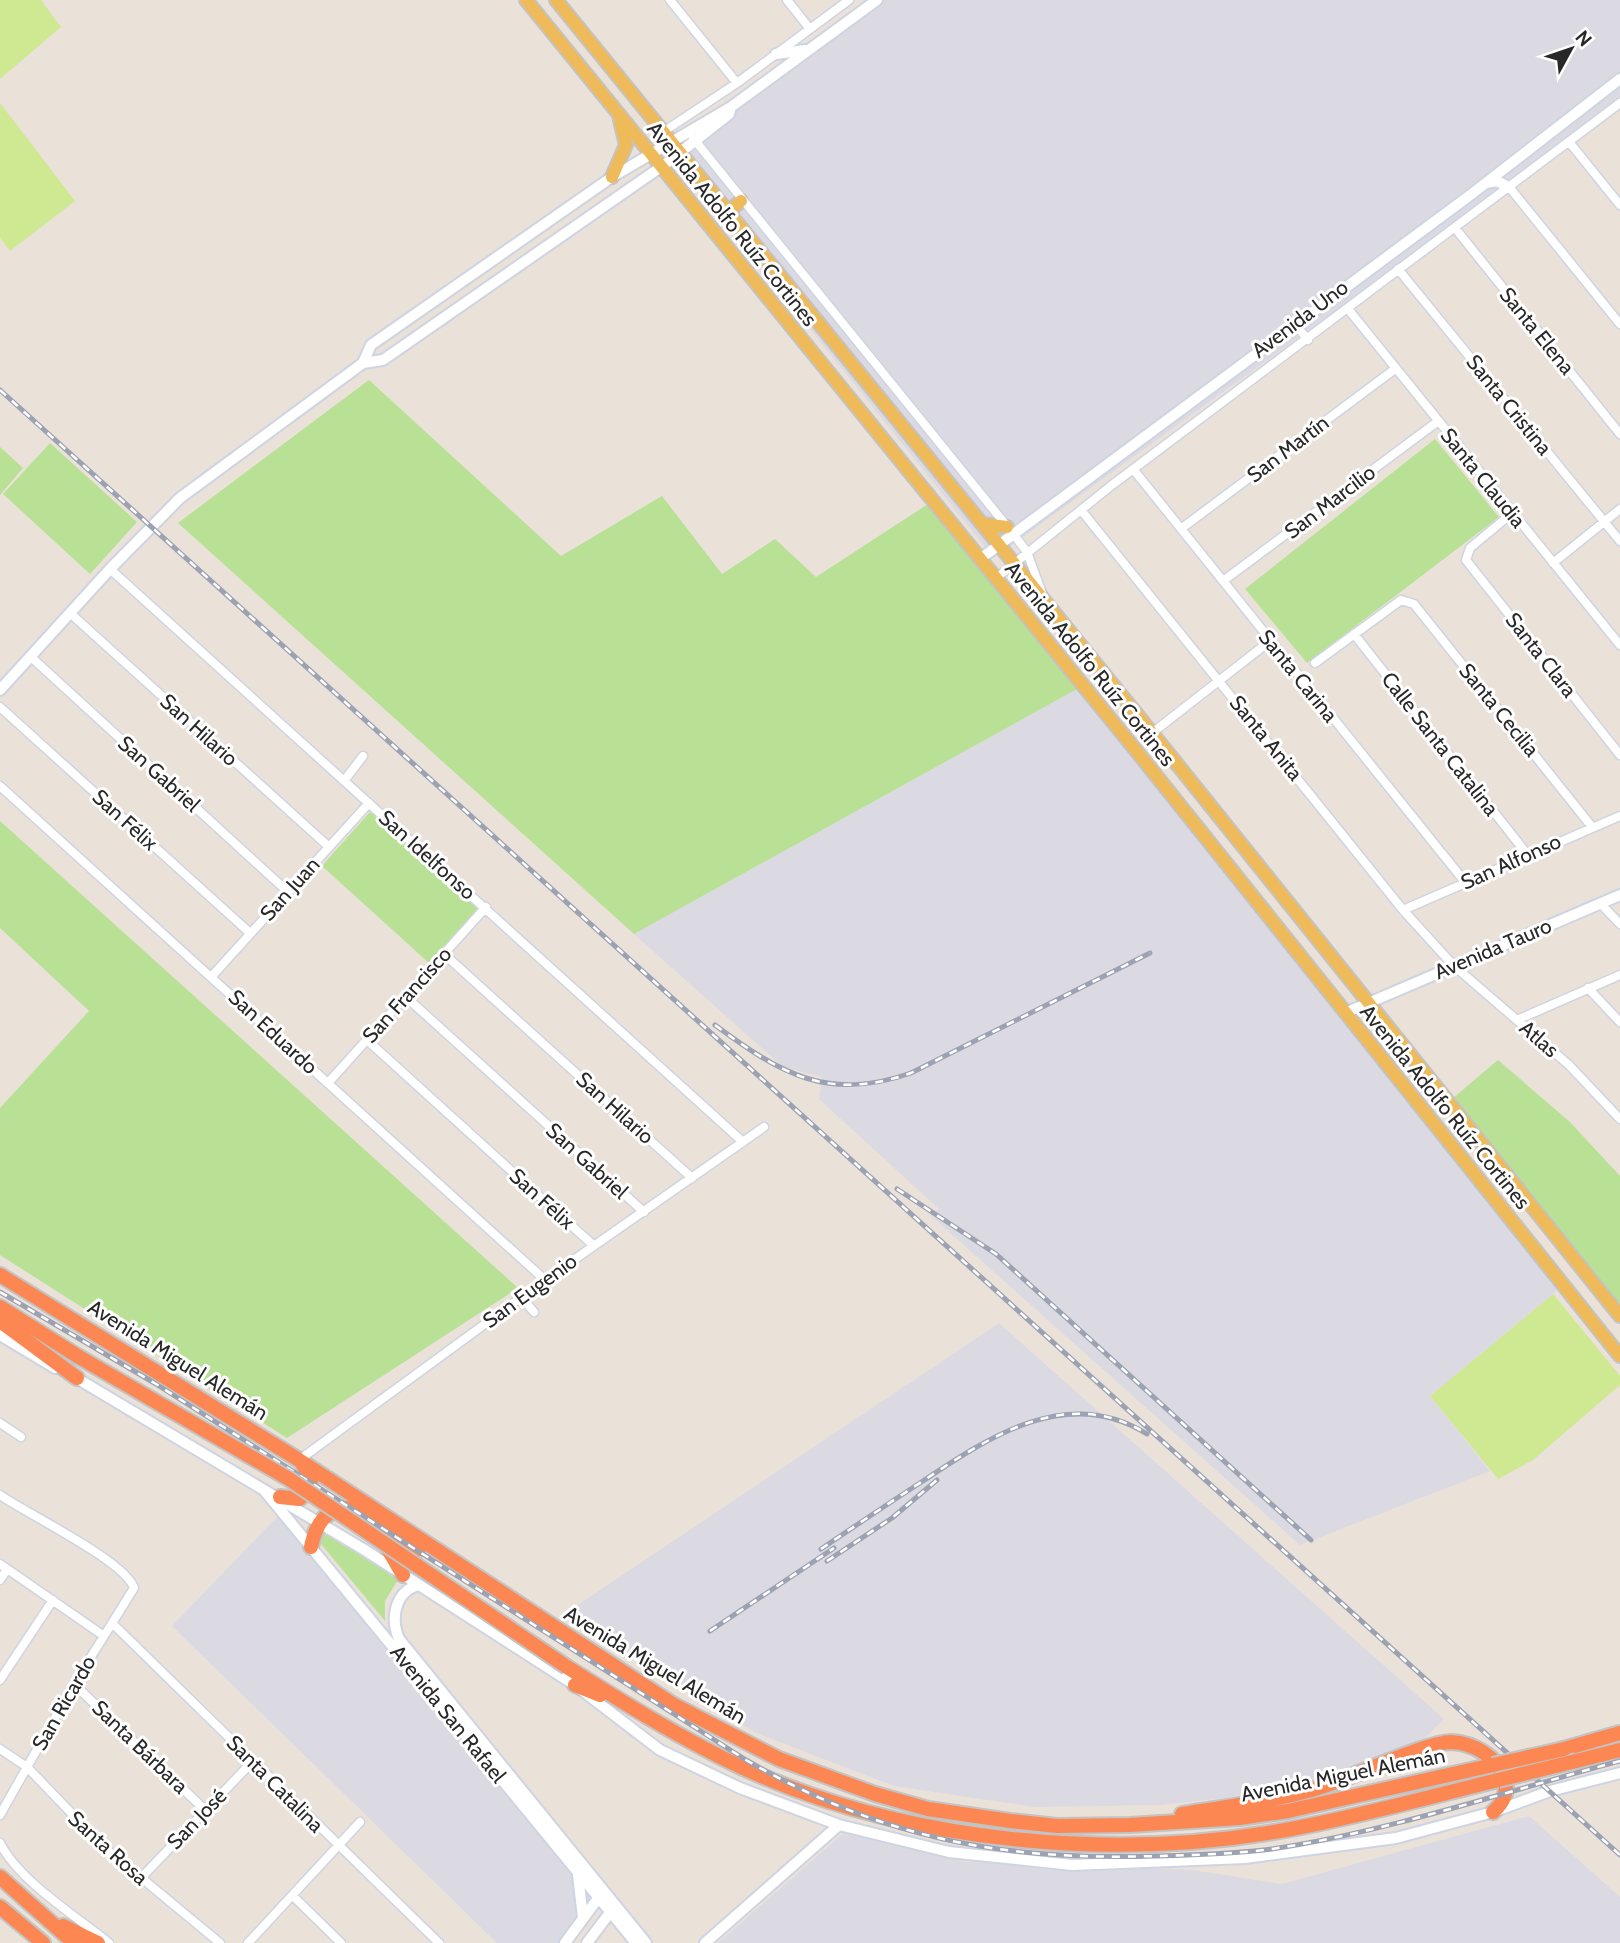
<svg xmlns="http://www.w3.org/2000/svg" width="1620" height="1943" font-family="Cabin,sans-serif">
	<rect width="100%" height="100%" fill="#eae1d9"/>
	<path fill="#dbdae2" d="M867,0h753v104l-626,454 -330,-411z
		M1077,689l483,599 -130,108 60,75 -190,74 -370,-330 9,-6 -120,-110 3,-22 -39,-10 -149,-133z
		M999,1323l445,396 -22,22 -143,51 -118,13 -127,2 -140,-21 -138,-53 -193,-118z
		M279,1515l319,392 -25,36h-76l-325,-317z
		M1529,1816l91,81v46h-902l128,-112 119,31 228,8 89,14z"/>
	<path fill="#b8e195" d="M369,380l192,176 101,-60 60,78 53,-35 41,38 112,-73 149,185 -443,245 -456,-411z
		M1435,439l64,78 -192,146 -62,-74z
		M50,443l87,79 -47,52 -87,-80z
		M0,447l23,21 -23,27z
		M369,813h6l102,92v6l-48,52 -107,-97z
		M0,821l518,467 -231,150 -287,-183v-147l89,-97 -89,-83z
		M1498,1060l72,62 50,54v130l-168,-207z
		M323,1529l76,49 -14,23v20l-64,-77z"/>
	<path fill="#cee991" d="M0,0h41l20,27 -61,52z
		M0,103l75,98 -65,50 -10,-13z
		M1553,1294l67,82v9l-87,75 -35,19 -68,-83z"/>
	<g fill="none" stroke-linecap="round" stroke-linejoin="round">
		<defs>
			<path id="street" d="M670,0l67,83
				M787,0l23,29
				M663,132l74,-49 112,-83
				M693,138l321,397 13,17 15,41
				M1570,143l50,62
				M1510,188l110,136
				M1455,228l165,206
				M1398,269l222,272
				M1348,309l272,336
				M1294,323l14,17
				M1133,469l332,413
				M1081,510l322,400 50,55 116,100 51,54
				M1511,514l-41,34 -4,12 154,195
				M1182,528l213,-159
				M1553,563l67,-54
				M110,569l633,573
				M995,579l117,-94 508,-382
				M1223,581l214,-159
				M70,613l258,233
				M1354,634l173,220
				M31,657l257,235
				M1315,663l86,-63 13,4 178,223
				M0,707l250,226
				M1152,733l118,-92
				M344,781l19,-25
				M0,786l545,494
				M1601,904l19,20
				M1403,910l217,-94
				M444,954l248,224
				M212,976l157,-173
				M1588,988l32,34
				M406,997l238,215
				M1517,1020l103,-45
				M367,1040l226,205
				M328,1083l158,-176
				M521,1297l13,15
				M0,1423l21,14
				M299,1460l246,-180 219,-153
				M0,1495c29,20 125,66 134,93l-60,96 -74,131
				M0,1564l104,72
				M0,1580l7,-11
				M113,1624l326,319
				M0,1680l53,-80
				M74,1684l131,126
				M0,1749l27,18 77,80 116,96
				M0,1843c19,38 76,73 109,100
				M141,1878l112,-117
				M293,1896l48,47
				M248,1943l112,-121"/>
			<path id="secondary" d="M776,54l29,-4
				M1486,183l11,-2 13,7
				M363,363l8,-18 241,-168 119,-70 146,-107
				M980,559l493,-366 147,-114
				M0,690l110,-121 70,-71 183,-135 20,-3 285,-198 61,-48 2,-7
				M1345,1013l275,-118
				M0,1335l55,33
				M73,1376l290,173 212,136 85,65 80,38 99,37 110,27 123,13 173,-7 151,-20 97,-26 57,-21 70,-18
				M264,1490l372,453
				M419,1585c-24,6 -29,33 -20,54l247,304
				M578,1875l5,43
				M565,1943l37,-50
				M587,1943l28,-37
				M705,1943l134,-118"/>
			<path id="primary" d="M526,0l612,753 482,603
				M556,0l596,733 468,583
				M612,177l14,-32 -6,-25
				M729,211l12,-10
				M983,524l24,3"/>
			<path id="highway" d="M0,1275l299,185 375,245 105,54 96,35 53,15 82,12 47,5 73,-1 109,-7 49,-7 205,-46
				M0,1307l79,50
				M0,1321l77,57
				M280,1497l19,2 10,-8 2,-12 -8,-14
				M398,1542l-9,9 14,24
				M311,1547c4,-20 13,-38 36,-39l72,41
				M567,1667c57,36 113,71 174,100 165,76 373,95 550,62 70,-13 138,-32 207,-49
				M575,1685l25,10
				M1564,1749l56,-16
				M1576,1761l44,-11
				M1182,1814c47,-8 96,-13 142,-28 28,-9 104,-44 127,-44 23,1 47,15 54,38 3,14 -2,23 -12,32
				M0,1877l74,66
				M0,1907l43,36
				M63,1926l35,17"/>
		</defs>
		<use href="#street" stroke="#ced4e1" stroke-width="11"/>
		<use href="#secondary" stroke="#ced4e1" stroke-width="14"/>
		<use href="#primary" stroke="#c3c3c3" stroke-width="16"/>
		<use href="#highway" stroke="#c3c3c3" stroke-width="18"/>
		<use href="#street" stroke="#fff" stroke-width="8"/>
		<use href="#secondary" stroke="#fff" stroke-width="10"/>
		<use href="#primary" stroke="#efba5a" stroke-width="12"/>
		<use href="#highway" stroke="#fc8752" stroke-width="14"/>
		<defs>
			<path id="rail" d="M0,390l1620,1465
				M715,1025c66,49 113,77 196,48l239,-120
				M897,1189l99,65 315,286
				M0,1292l156,92 590,376c135,78 255,101 410,96 38,-1 78,-2 116,-7 115,-17 235,-58 348,-88
				M821,1549c34,-23 68,-46 102,-68 66,-44 145,-97 224,-47
				M827,1561l65,-43 45,-38
				M710,1631l124,-83"/>
		</defs>
		<use href="#rail" stroke="#9ca2b2" stroke-width="5"/>
		<use href="#rail" stroke="#fff" stroke-width="2.5" stroke-dasharray="8" stroke-linecap="butt"/>
		<defs>
			<path id="highway-bridge" d="M79,1357l210,122 278,188
				M1493,1765l71,-16
				M1498,1780l78,-19"/>
		</defs>
		<use href="#highway-bridge" stroke="#c3c3c3" stroke-width="18" stroke-linecap="butt"/>
		<use href="#highway-bridge" stroke="#fc8752" stroke-width="14"/>
	</g>
	<g text-anchor="middle" stroke-width="6" stroke-linejoin="round" paint-order="stroke">
		<g font-size="21" fill="#282828" stroke="#fff">
			<text transform="translate(732 224) rotate(51)" y="7">Avenida Adolfo Ruíz Cortines</text>
			<text transform="translate(1300 319) rotate(-37)" y="7">Avenida Uno</text>
			<text transform="translate(1537 331) rotate(51)" y="7">Santa Elena</text>
			<text transform="translate(1509 405) rotate(51)" y="7">Santa Cristina</text>
			<text transform="translate(1288 449) rotate(-37)" y="7">San Martín</text>
			<text transform="translate(1483 478) rotate(51)" y="7">Santa Claudia</text>
			<text transform="translate(1330 502) rotate(-37)" y="7">San Marcilio</text>
			<text transform="translate(1541 655) rotate(52)" y="7">Santa Clara</text>
			<text transform="translate(1090 664) rotate(51)" y="7">Avenida Adolfo Ruíz Cortines</text>
			<text transform="translate(1298 676) rotate(51)" y="7">Santa Carina</text>
			<text transform="translate(1499 710) rotate(51)" y="7">Santa Cecilia</text>
			<text transform="translate(199 730) rotate(42)" y="7">San Hilario</text>
			<text transform="translate(1266 738) rotate(51)" y="7">Santa Anita</text>
			<text transform="translate(1440 744) rotate(52)" y="7">Calle Santa Catalina</text>
			<text transform="translate(159 774) rotate(42)" y="7">San Gabriel</text>
			<text transform="translate(125 820) rotate(42)" y="7">San Félix</text>
			<text transform="translate(427 855) rotate(42)" y="7">San Idelfonso</text>
			<text transform="translate(1511 862) rotate(-24)" y="7">San Alfonso</text>
			<text transform="translate(290 889) rotate(-48)" y="7">San Juan</text>
			<text transform="translate(1493 949) rotate(-23)" y="7">Avenida Tauro</text>
			<text transform="translate(407 995) rotate(-48)" y="7">San Francisco</text>
			<text transform="translate(273 1032) rotate(43)" y="7">San Eduardo</text>
			<text transform="translate(1539 1039) rotate(41)" y="7">Atlas</text>
			<text transform="translate(1445 1107) rotate(51)" y="7">Avenida Adolfo Ruíz Cortines</text>
			<text transform="translate(615 1108) rotate(42)" y="7">San Hilario</text>
			<text transform="translate(587 1161) rotate(42)" y="7">San Gabriel</text>
			<text transform="translate(542 1199) rotate(42)" y="7">San Félix</text>
			<text transform="translate(530 1291) rotate(-36)" y="7">San Eugenio</text>
			<text transform="translate(178 1360) rotate(32)" y="7">Avenida Miguel Alemán</text>
			<text transform="translate(655 1665) rotate(31)" y="7">Avenida Miguel Alemán</text>
			<text transform="translate(64 1703) rotate(-60)" y="7">San Ricardo</text>
			<text transform="translate(448 1714) rotate(51)" y="7">Avenida San Rafael</text>
			<text transform="translate(140 1747) rotate(44)" y="7">Santa Bárbara</text>
			<text transform="translate(1343 1775) rotate(-11)" y="7">Avenida Miguel Alemán</text>
			<text transform="translate(275 1784) rotate(45)" y="7">Santa Catalina</text>
			<text transform="translate(197 1819) rotate(-46)" y="7">San José</text>
			<text transform="translate(108 1848) rotate(42)" y="7">Santa Rosa</text>
		</g>
	</g>
	<g transform="translate(1571 49) rotate(50)" stroke="#ffffff" stroke-width="5" paint-order="stroke">
	<path d="M0-5L12 26L0 18L-12 26Z" fill="#282828"/>
	<text y="-10" font-size="19" font-weight="bold" text-anchor="middle" fill="#282828">N</text>
	</g>
</svg>
